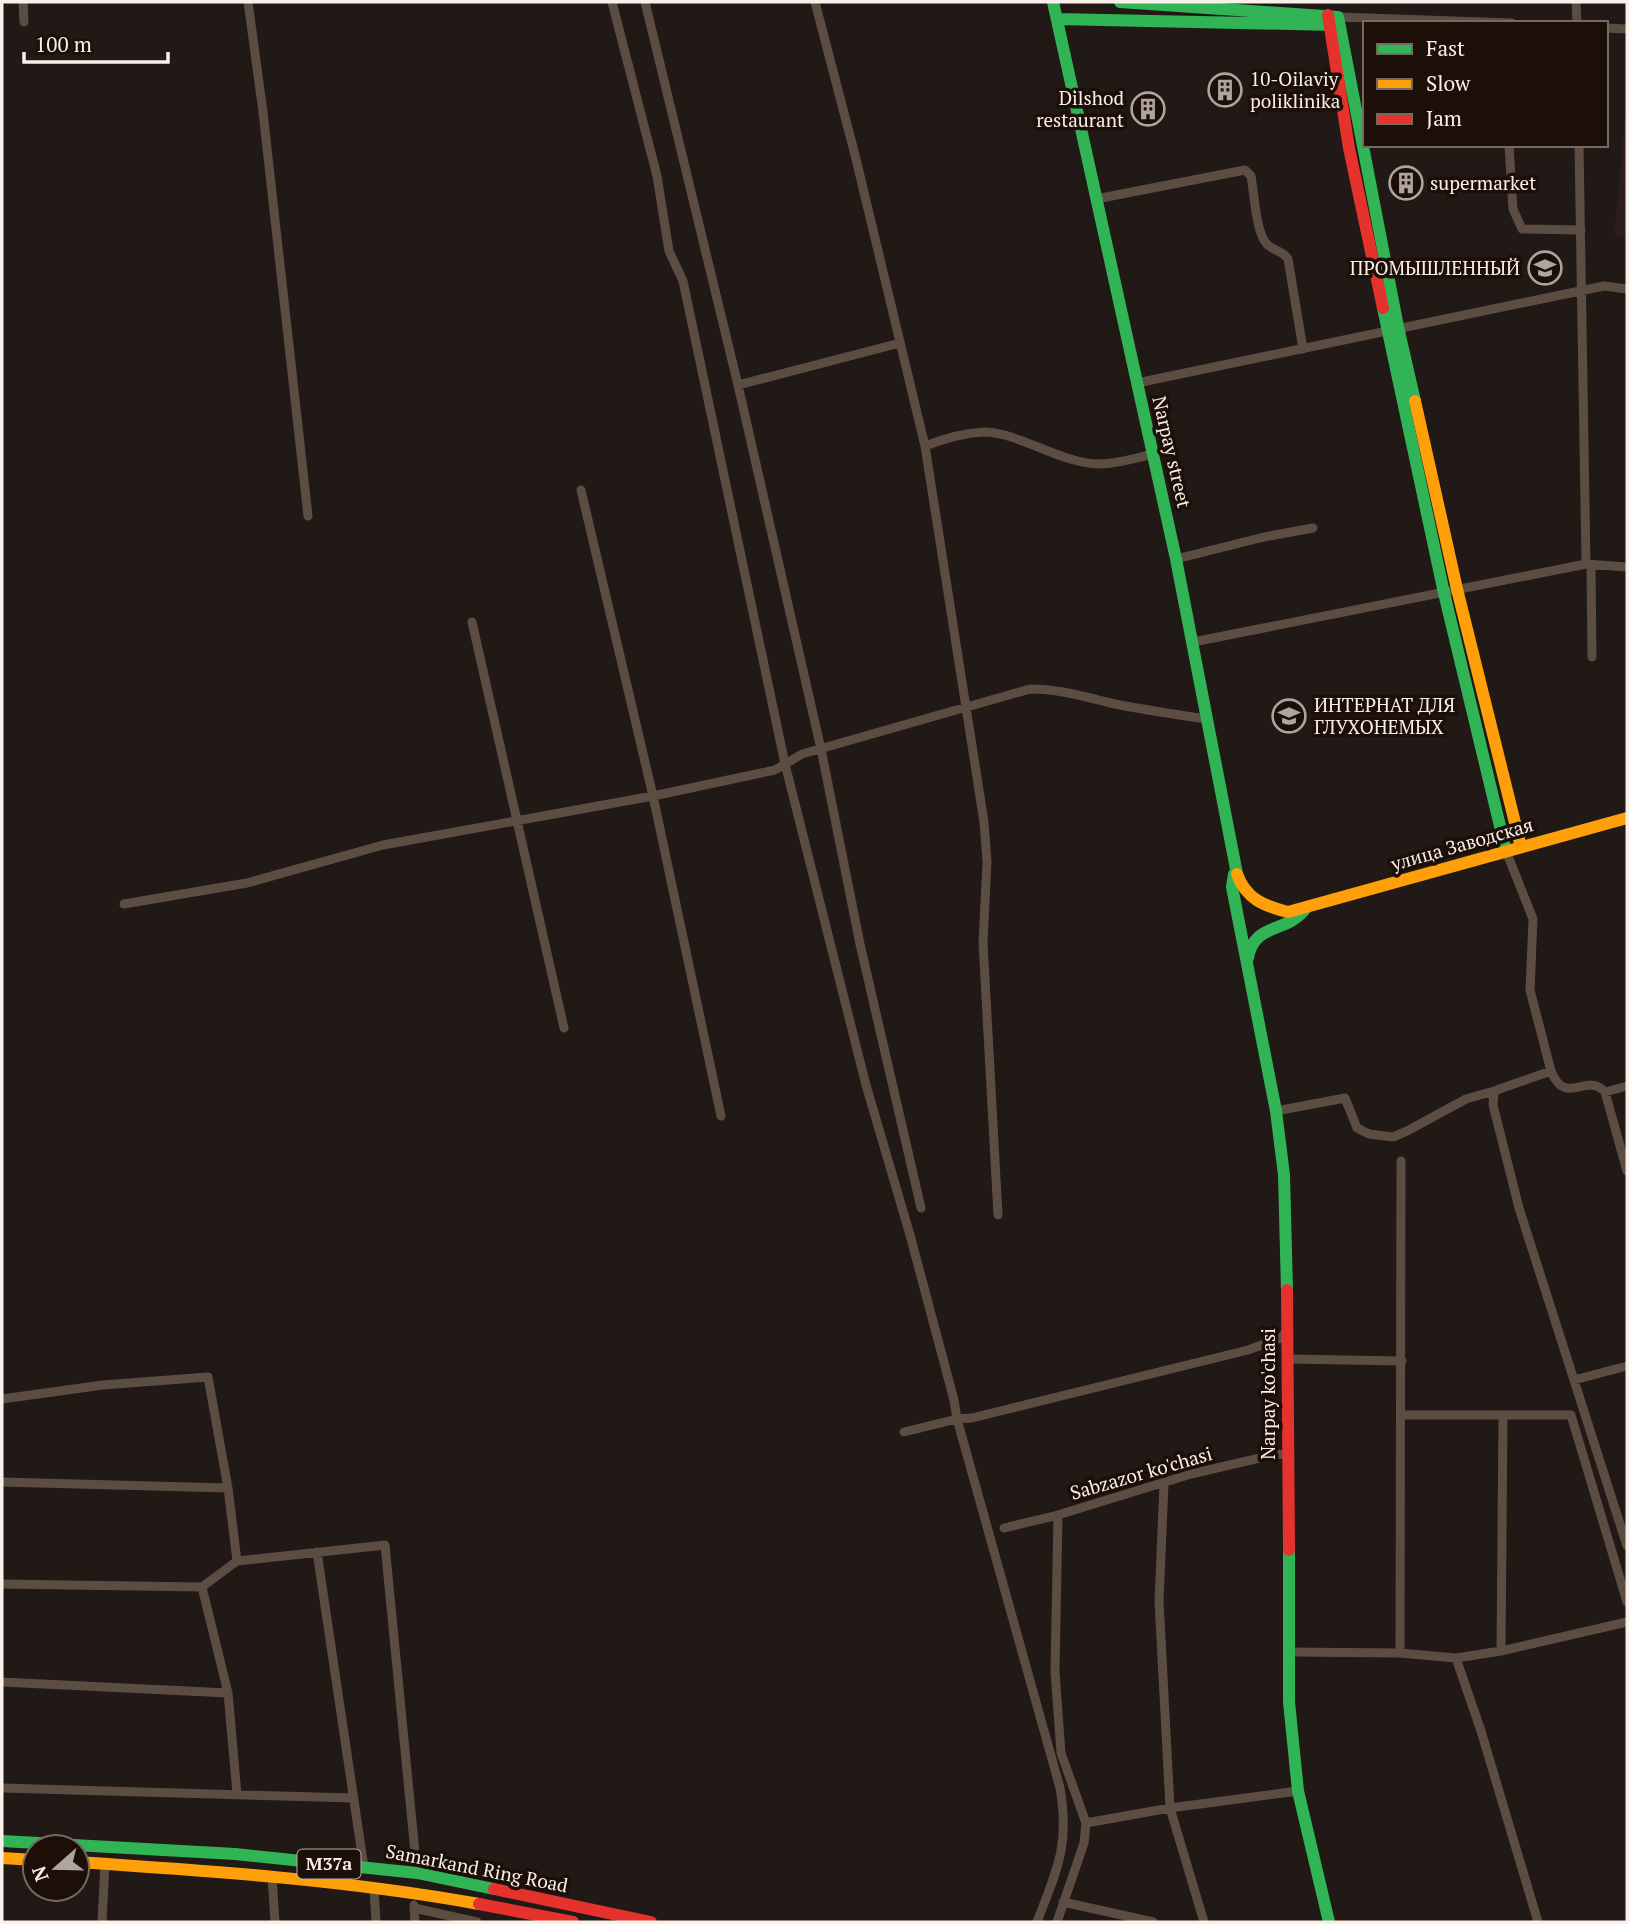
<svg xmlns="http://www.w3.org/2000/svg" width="1629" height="1924" font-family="'PT Serif',serif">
	<rect width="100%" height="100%" fill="#201915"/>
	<path fill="#2d1c1f" d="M1627,95v142l-13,-2z"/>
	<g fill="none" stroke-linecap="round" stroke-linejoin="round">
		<path stroke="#5c4d42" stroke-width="9" d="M23,2l1,20
			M248,2l15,110 45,404
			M612,2l45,174 12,75 14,30 102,483 81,321 44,150 44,165 3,19 103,369c10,57 -3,82 -23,134
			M645,2l93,383 83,364 39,195 61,264
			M815,2l40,153 70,291 59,376 3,40 -4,81 15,272
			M1576,2l1,21
			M1338,17l174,6
			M1606,28l21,1
			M1509,145l4,64 9,20 59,1
			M1579,145l7,419
			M1096,199l149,-29 6,6c3,16 5,56 15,67 6,8 17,7 22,16l15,90
			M1137,383l467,-97 23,3
			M738,385l162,-42
			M925,446c18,-7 39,-13 59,-14 34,0 78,32 115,32 18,0 37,-6 54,-10
			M581,490l72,306 68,320
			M1176,559l88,-22 49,-9
			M1591,565l1,92
			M472,622l92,406
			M1193,642l393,-78 41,3
			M1506,851l27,68 -3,71 21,81c15,37 35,0 54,21l22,79
			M124,904l123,-21 136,-38 270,-49 122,-26 27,-16 228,-65c30,0 55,8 85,15 29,6 60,10 90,15
			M1551,1071l-57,20 -1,14 26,103 108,338
			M1605,1092l22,-6
			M1276,1111l69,-13 12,30 12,6 24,3 14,-6 59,-32 28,-8
			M1288,1359l114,2
			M1574,1380l53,-14
			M2,1399l101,-14 105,-8 20,111 9,73 148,-16 32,328
			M1401,1415h102l-2,236
			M1503,1415h68l56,187
			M904,1432l53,-13 15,-1 276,-68 33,-12 7,-9
			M2,1482l226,6
			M1164,1484l-5,117 11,207 34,114
			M1004,1528l54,-13 133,-41 86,-20 10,1
			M317,1552l47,316
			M2,1584l200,3
			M1289,1652l111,1 56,5 45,-7 126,-29
			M1400,1653l1,-492
			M1456,1658l25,73 57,191
			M2,1682l226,11
			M2,1788l351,10
			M237,1794l-9,-101 -26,-106 35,-26
			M1086,1823l84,-15 128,-17
			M272,1876l3,46
			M374,1888l2,34
			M1063,1902l90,20
			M414,1905l1,17
			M414,1908l63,14
			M102,1922l3,-58
			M1057,1922l27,-79 2,-20 -25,-70 -6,-81 3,-157"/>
		<path stroke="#30b455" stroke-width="12" d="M1053,2l123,557 61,315
			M1120,2l218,15 60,310 17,74
			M1057,19l279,6
			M1383,308l61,285 62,258
			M1234,874l-2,13 44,224 8,64 3,115
			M1248,958c6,-36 39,-24 58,-50
			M1289,1550v152l9,89 31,131
			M2,1841l233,13 182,19 77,16"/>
		<path stroke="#ff9f0a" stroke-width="12" d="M1415,401l42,188 64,258
			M1237,874c9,25 27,32 51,38l339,-94
			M2,1858l33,2
			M77,1862c135,9 269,18 402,42"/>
		<path stroke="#e5322d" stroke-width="12" d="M1328,15l21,133 34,160
			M1287,1290l2,260
			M494,1889l157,33
			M479,1904l94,18"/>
	</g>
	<defs>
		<symbol id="building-ring" viewBox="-11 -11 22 22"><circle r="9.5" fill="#1c0f07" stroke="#aea59f" stroke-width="1.5"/><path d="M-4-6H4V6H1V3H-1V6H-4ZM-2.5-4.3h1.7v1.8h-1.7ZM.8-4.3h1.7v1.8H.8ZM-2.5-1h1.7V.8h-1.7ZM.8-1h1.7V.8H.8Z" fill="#aea59f"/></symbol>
		<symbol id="university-ring" viewBox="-11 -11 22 22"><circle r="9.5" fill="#1c0f07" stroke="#aea59f" stroke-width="1.5"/><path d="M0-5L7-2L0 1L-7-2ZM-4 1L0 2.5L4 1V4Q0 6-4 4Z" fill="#aea59f"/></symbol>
		<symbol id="school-ring" viewBox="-11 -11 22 22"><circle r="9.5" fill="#1c0f07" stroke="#aea59f" stroke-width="1.5"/><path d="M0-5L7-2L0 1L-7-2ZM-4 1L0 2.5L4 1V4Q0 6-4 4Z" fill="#aea59f"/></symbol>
	</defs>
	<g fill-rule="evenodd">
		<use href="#building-ring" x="1206" y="71" width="38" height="38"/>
		<use href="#building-ring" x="1129" y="90" width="38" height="38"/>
		<use href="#building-ring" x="1387" y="164" width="38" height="38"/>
		<use href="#university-ring" x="1526" y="249" width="38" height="38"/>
		<use href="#school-ring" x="1270" y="697" width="38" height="38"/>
	</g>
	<g text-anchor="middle" stroke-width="7" stroke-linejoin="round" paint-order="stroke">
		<rect fill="#1c0f07" stroke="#b7aca6" stroke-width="2" x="297.5" y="1849.5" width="63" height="29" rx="5"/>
		<g font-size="18" font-weight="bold" fill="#faf0ea">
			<text x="329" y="1870">M37a</text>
		</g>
		<g font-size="19" fill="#faf0ea" stroke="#1c0f07" text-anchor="start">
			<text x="1250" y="86">10-Oilaviy<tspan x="1250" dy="22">poliklinika</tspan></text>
			<text x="1124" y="105" text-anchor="end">Dilshod<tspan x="1124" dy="22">restaurant</tspan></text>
			<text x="1430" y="190">supermarket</text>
			<text x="1520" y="275" text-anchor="end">ПРОМЫШЛЕННЫЙ</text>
			<text x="1314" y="712">ИНТЕРНАТ ДЛЯ<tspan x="1314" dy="22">ГЛУХОНЕМЫХ</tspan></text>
		</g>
		<g font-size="19" fill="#faf0ea" stroke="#1c0f07">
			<text transform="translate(1172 452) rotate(77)" y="7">Narpay street</text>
			<text transform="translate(1462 844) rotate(-16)" y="7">улица Заводская</text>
			<text transform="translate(1268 1394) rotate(-90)" y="7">Narpay ko'chasi</text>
			<text transform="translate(1141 1473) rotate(-16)" y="7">Sabzazor ko'chasi</text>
			<text transform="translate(477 1868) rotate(11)" y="7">Samarkand Ring Road</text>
		</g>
	</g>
	<rect width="1629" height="1924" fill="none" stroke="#faf0ea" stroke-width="7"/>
	<rect x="1363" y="21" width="245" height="126" fill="#1c0f07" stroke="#756962" stroke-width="2"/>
	<rect x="1377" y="44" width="35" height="10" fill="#30b455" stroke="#756962" stroke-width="2"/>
	<text x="1426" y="56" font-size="21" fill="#faf0ea">Fast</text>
	<rect x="1377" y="79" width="35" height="10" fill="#ff9f0a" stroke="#756962" stroke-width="2"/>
	<text x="1426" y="91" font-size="21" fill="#faf0ea">Slow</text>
	<rect x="1377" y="114" width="35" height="10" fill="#e5322d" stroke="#756962" stroke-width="2"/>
	<text x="1426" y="126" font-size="21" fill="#faf0ea">Jam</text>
	<g transform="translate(56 1868) rotate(250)"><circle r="33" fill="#1c0f07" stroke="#756962" stroke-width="2"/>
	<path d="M0-5L12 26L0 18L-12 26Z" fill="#aea59f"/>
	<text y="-10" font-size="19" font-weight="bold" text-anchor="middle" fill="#faf0ea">N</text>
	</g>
	<path d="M24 52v10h144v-10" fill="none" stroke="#faf0ea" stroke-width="3.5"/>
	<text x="35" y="52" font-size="21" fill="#faf0ea" stroke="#1c0f07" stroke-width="5" paint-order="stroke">100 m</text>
</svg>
